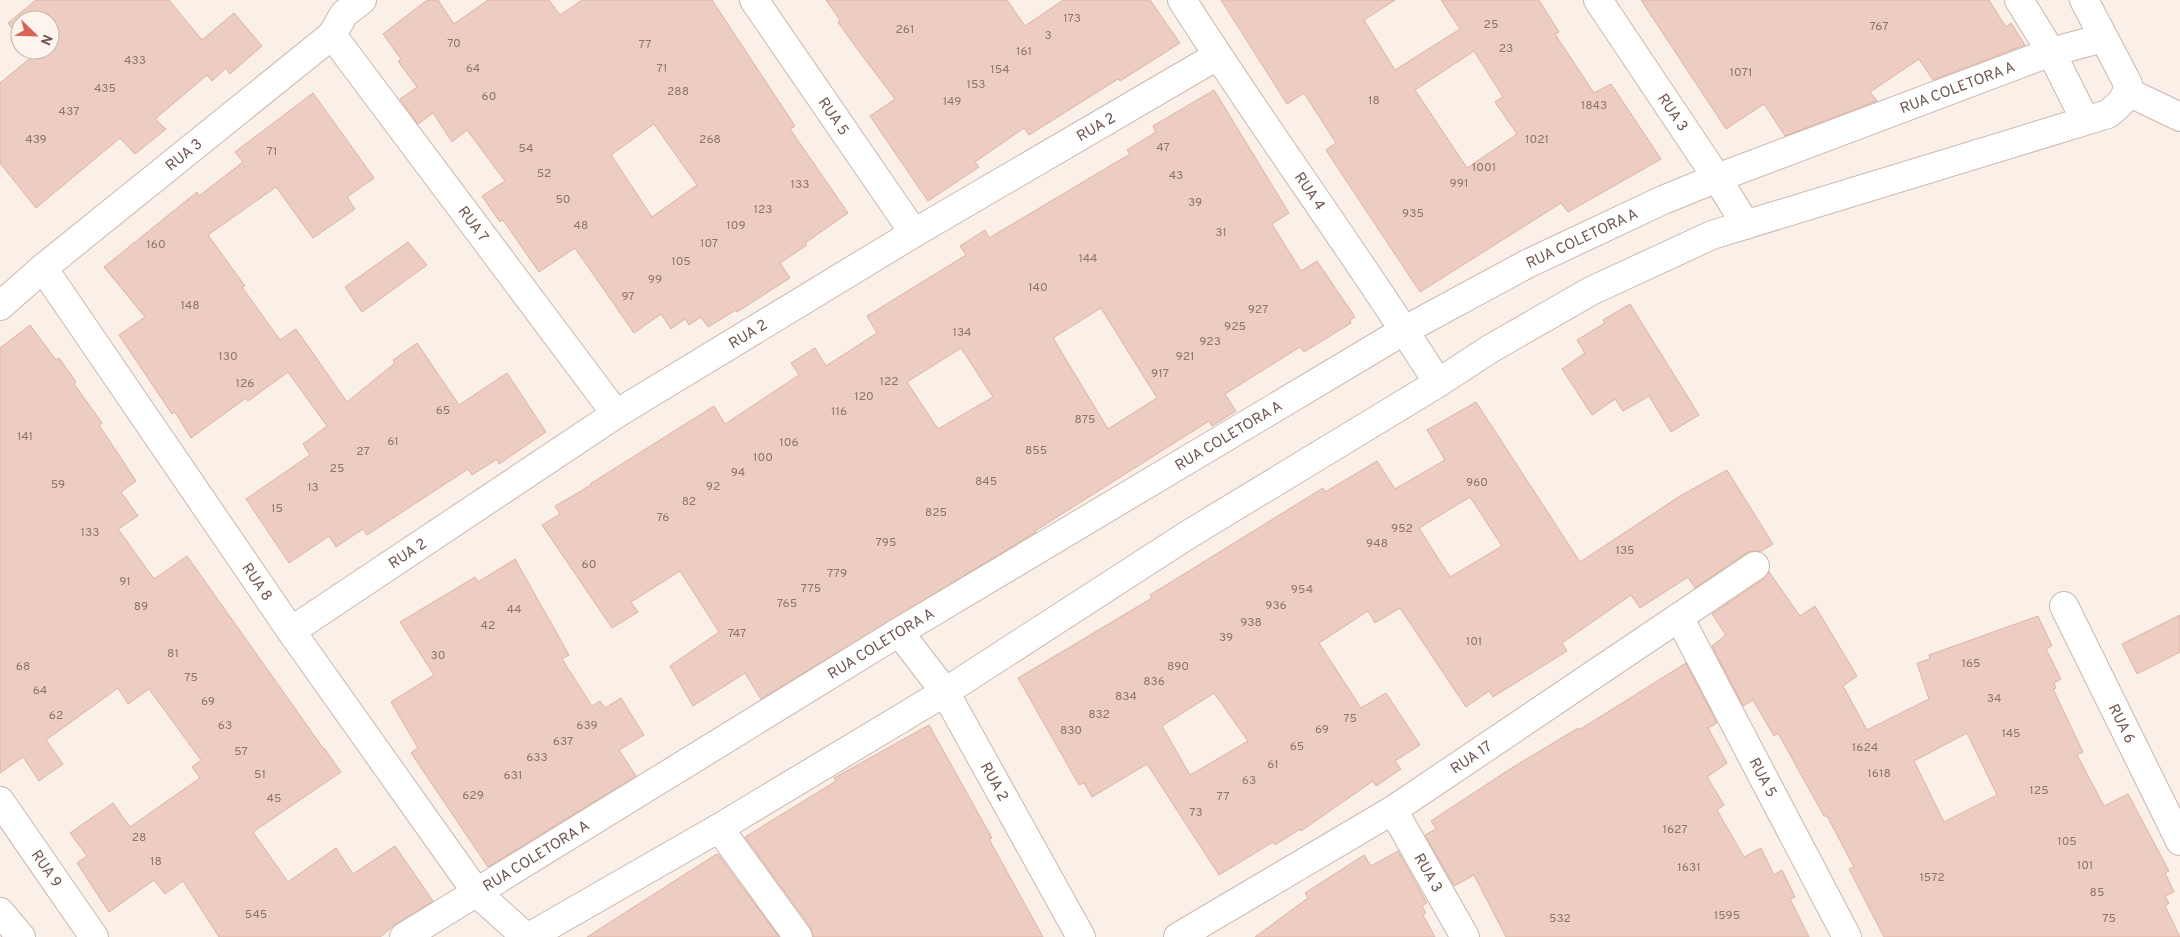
<svg xmlns="http://www.w3.org/2000/svg" width="2180" height="937" font-family="Overpass,sans-serif">
	<rect width="100%" height="100%" fill="#faf0e7"/>
	<path fill="#edcdc1" stroke="#deb2a3" fill-rule="evenodd" d="M36,0h133l33,40 32,-27 28,33 -32,28 -4,-6 -14,13 -5,-6 -52,44 11,10 -31,25 -15,-16 -84,70 -36,-45v-80l34,-28 -5,-5h21v-30h-30v19l-12,-16z
		M427,0h11l16,24 34,-24h61l11,15 22,-15h130l83,126 -5,3 58,84 -43,30 2,2 -27,18 10,15 -53,34 -1,-2 -28,17 -7,-10 -12,8 -4,-6 -14,10 -10,-15 -27,19 -59,-85 -36,24 -36,-52 -3,2 -18,-26 23,-15 -38,-51 -15,12 -19,-29 -15,11 -18,-25 17,-12 -19,-26 3,-2 -18,-25zM654,124l43,61 -45,32 -41,-62z
		M826,0h181l18,26 38,-26h87l30,43 -60,38 -2,-2 -89,56 -5,-7 -49,34 4,5 -51,34 -58,-85 25,-17 -40,-53 -17,-24 2,-2z
		M1221,0h174l-31,20 31,50 65,-41 -19,-29h98l20,32 -4,2 39,59 17,-9 50,75 -93,53 -7,-9 -141,89 -94,-142 10,-7 -32,-50 -17,11zM1474,51l29,46 -8,5 22,32 -50,34 -52,-78z
		M1641,0h348l17,27 5,-4 14,22 -92,35 -14,-21 -49,33 7,9 -92,35 -21,-32 -38,25z
		M1214,90l75,123 -17,11 29,47 16,-10 38,56 -5,3 1,3 -47,29 -4,-5 -75,47 11,17 -24,15 -3,-5 -174,110 1,1 -275,167 -16,-26 -52,33 -23,-40 49,-34 -39,-61 -49,31 7,10 -26,16 -70,-103 18,-11 -5,-8 36,-21 -1,-1 124,-78 11,18 74,-49 -8,-12 24,-15 11,18 51,-33 -10,-17 99,-61 -6,-9 25,-16 4,8 141,-84 -3,-4 29,-18 -3,-6zM1101,308l56,90 -49,31 -55,-91zM961,348l32,49 -55,32 -31,-47z
		M313,93l61,85 -27,19 8,12 -42,29 -37,-51 -68,48 37,51 -3,1 38,53 16,-11 51,73 48,-39 -2,-3 24,-17 42,62 48,-32 39,59 -47,32 -2,-5 -25,16 -4,-6 -101,66 -4,-6 -27,18 -7,-11 -40,27 -43,-64 64,-44 -7,-11 24,-18 -39,-54 -40,29 -2,-3 -55,40 -16,-26 -3,2 -53,-79 26,-18 -41,-50 93,-75 2,4 44,-34 -8,-10z
		M408,242l19,23 -65,47 -17,-25z
		M1630,304l69,111 -28,17 -22,-36 -26,15 -8,-12 -23,16 -30,-46 23,-16 -8,-13 28,-17 -2,-3z
		M30,325l26,35 3,-2 17,24 -2,2 28,39 -3,2 37,56 -15,11 17,24 -20,13 36,50 33,-23 136,192h1l17,24 -88,60 35,50 48,-34 17,26 42,-28 38,55 -37,23 -16,13h-161l-36,-56 -18,13 -11,-14 -45,32 -32,-49 10,-7 -17,-23 43,-30 17,24 70,-49 -8,-11 9,-7 -52,-71 -21,15 -10,-16 -72,52 17,24 -24,17 -16,-24 -23,16v-425z
		M1476,402l104,160 100,-66 47,-26 46,74 -13,8 -7,-1 -7,2 -51,35 -7,-11 -48,31 -9,-13 -69,48 5,8 -74,46 -4,-6 -23,16 -66,-99 -25,15 -7,-12 -49,32 42,65 25,-15 34,52 -25,16 6,8 -25,17 -3,-5 -72,50 -1,-2 -25,16 -2,-3 -54,33 -72,-111 -55,33 -8,-14 -5,2 -61,-107 134,-80 -2,-3 173,-107 2,4 52,-31 18,28 50,-29 -18,-30zM1470,497l32,49 -52,31 -31,-49zM1214,693l34,48 -58,34 -28,-49z
		M515,559l54,96 -7,4 30,47 8,-5 5,7 16,-10 23,37 -25,15 17,26 -148,91 -77,-114 7,-5 -27,-46 43,-27 -34,-53 75,-45 3,5z
		M1769,572l31,44 15,-10 42,70 -14,10 24,44 62,-31 -12,-36 13,-4 -1,-4 109,-39 14,30 -6,3 15,30 -7,4 2,5 -3,1 30,63 -6,3 27,51 24,-12 41,77 -4,2 9,19 -9,4 4,7 -4,3 15,31h-296l-35,-68 5,-2 -27,-51h-3l-46,-83 -4,3 -21,-36 -10,6 -31,-60 14,-11 -14,-21 52,-35zM1967,733l30,62 -53,27 -30,-61z
		M2180,615v37l-43,22 -15,-30z
		M1686,663l31,60 -9,5 19,35 -20,14 17,28 -7,5 27,47 17,-9 13,27 8,-5 13,27 -5,2 19,38h-303l-32,-62 -20,11 -29,-51 11,-6 -5,-8 79,-52 68,-41 1,2z
		M929,725l63,113 -3,1 54,98h-230l-2,-9 -66,-91 91,-56 -2,-3z
		M1398,851l29,52 -5,3 4,7 -3,2 12,22h-180l53,-39 -3,-5 59,-38 7,11z
		M718,854l61,83h-192l128,-82z"/>
	<g fill="none" stroke-linecap="round" stroke-linejoin="round">
		<defs>
			<g id="street">
				<path id="s1" d="M754,0l160,233"/>
				<path id="s2" d="M1182,0c82,129 174,253 256,383"/>
				<path id="s3" d="M1598,0l119,178 29,47"/>
				<path d="M2019,0l32,52 34,68"/>
				<path id="s4" d="M332,35l284,379"/>
				<path d="M2128,92l52,25"/>
				<path id="s5" d="M43,268l248,363 186,262 49,44"/>
				<path id="s6" d="M0,306l43,-38 289,-233 12,-21 18,-14"/>
				<path id="s7" d="M2064,606l116,235"/>
				<path id="s8" d="M1679,617l168,320"/>
				<path id="s9" d="M291,631l325,-217 298,-181 303,-177"/>
				<path id="s10" d="M899,632l46,60 136,245"/>
				<path id="s11" d="M0,801l94,136"/>
				<path id="s12" d="M1393,810l72,127"/>
				<path d="M719,828l79,109"/>
				<path d="M0,912l21,25"/>
				<path id="s13" d="M404,937l495,-305 506,-302 122,-66 136,-64 54,-22 334,-126 52,-14"/>
				<path d="M529,937l190,-109 226,-136 241,-156 252,-153 52,-34 101,-58 121,-56 396,-121c11,-9 19,-15 20,-30l-44,-84"/>
				<path id="s14" d="M1178,937l215,-127 362,-244"/>
			</g>
		</defs>
		<use href="#street" stroke="#cbb7ae" stroke-width="30"/>
		<use href="#street" stroke="#fff" stroke-width="28"/>
	</g>
	<g text-anchor="middle" stroke-width="5" stroke-linejoin="round" paint-order="stroke">
		<g font-size="12" fill="#91746b">
			<text x="1072" y="22">173</text>
			<text x="1491" y="28">25</text>
			<text x="1879" y="30">767</text>
			<text x="905" y="33">261</text>
			<text x="1048" y="39">3</text>
			<text x="454" y="47">70</text>
			<text x="645" y="48">77</text>
			<text x="1506" y="52">23</text>
			<text x="1024" y="55">161</text>
			<text x="135" y="64">433</text>
			<text x="473" y="72">64</text>
			<text x="662" y="72">71</text>
			<text x="1000" y="73">154</text>
			<text x="1741" y="76">1071</text>
			<text x="976" y="88">153</text>
			<text x="105" y="92">435</text>
			<text x="678" y="95">288</text>
			<text x="489" y="100">60</text>
			<text x="1374" y="104">18</text>
			<text x="952" y="105">149</text>
			<text x="1594" y="109">1843</text>
			<text x="69" y="115">437</text>
			<text x="36" y="143">439</text>
			<text x="710" y="143">268</text>
			<text x="1537" y="143">1021</text>
			<text x="1163" y="151">47</text>
			<text x="526" y="152">54</text>
			<text x="272" y="155">71</text>
			<text x="1484" y="171">1001</text>
			<text x="544" y="177">52</text>
			<text x="1176" y="179">43</text>
			<text x="1459" y="187">991</text>
			<text x="800" y="188">133</text>
			<text x="563" y="203">50</text>
			<text x="1195" y="206">39</text>
			<text x="763" y="213">123</text>
			<text x="1413" y="217">935</text>
			<text x="581" y="229">48</text>
			<text x="736" y="229">109</text>
			<text x="1221" y="236">31</text>
			<text x="709" y="247">107</text>
			<text x="156" y="248">160</text>
			<text x="1088" y="262">144</text>
			<text x="681" y="265">105</text>
			<text x="655" y="283">99</text>
			<text x="1038" y="291">140</text>
			<text x="628" y="300">97</text>
			<text x="190" y="309">148</text>
			<text x="1258" y="313">927</text>
			<text x="1235" y="330">925</text>
			<text x="962" y="336">134</text>
			<text x="1210" y="345">923</text>
			<text x="228" y="360">130</text>
			<text x="1185" y="360">921</text>
			<text x="1160" y="377">917</text>
			<text x="889" y="385">122</text>
			<text x="245" y="387">126</text>
			<text x="864" y="400">120</text>
			<text x="443" y="414">65</text>
			<text x="839" y="415">116</text>
			<text x="1085" y="423">875</text>
			<text x="25" y="440">141</text>
			<text x="393" y="445">61</text>
			<text x="789" y="446">106</text>
			<text x="1036" y="454">855</text>
			<text x="363" y="455">27</text>
			<text x="763" y="461">100</text>
			<text x="337" y="472">25</text>
			<text x="738" y="476">94</text>
			<text x="986" y="485">845</text>
			<text x="1477" y="486">960</text>
			<text x="58" y="488">59</text>
			<text x="713" y="490">92</text>
			<text x="313" y="491">13</text>
			<text x="689" y="505">82</text>
			<text x="277" y="512">15</text>
			<text x="936" y="516">825</text>
			<text x="663" y="521">76</text>
			<text x="1402" y="532">952</text>
			<text x="90" y="536">133</text>
			<text x="886" y="546">795</text>
			<text x="1377" y="547">948</text>
			<text x="1625" y="554">135</text>
			<text x="589" y="568">60</text>
			<text x="837" y="577">779</text>
			<text x="125" y="585">91</text>
			<text x="811" y="592">775</text>
			<text x="1302" y="593">954</text>
			<text x="787" y="607">765</text>
			<text x="1276" y="609">936</text>
			<text x="141" y="610">89</text>
			<text x="514" y="613">44</text>
			<text x="1251" y="626">938</text>
			<text x="488" y="629">42</text>
			<text x="737" y="637">747</text>
			<text x="1226" y="641">39</text>
			<text x="1474" y="645">101</text>
			<text x="173" y="657">81</text>
			<text x="438" y="659">30</text>
			<text x="1971" y="667">165</text>
			<text x="23" y="670">68</text>
			<text x="1178" y="670">890</text>
			<text x="191" y="681">75</text>
			<text x="1154" y="685">836</text>
			<text x="40" y="694">64</text>
			<text x="1126" y="700">834</text>
			<text x="1994" y="702">34</text>
			<text x="208" y="705">69</text>
			<text x="1099" y="718">832</text>
			<text x="56" y="719">62</text>
			<text x="1350" y="722">75</text>
			<text x="225" y="729">63</text>
			<text x="587" y="729">639</text>
			<text x="1322" y="733">69</text>
			<text x="1071" y="734">830</text>
			<text x="2011" y="737">145</text>
			<text x="563" y="745">637</text>
			<text x="1297" y="750">65</text>
			<text x="1865" y="751">1624</text>
			<text x="241" y="755">57</text>
			<text x="537" y="761">633</text>
			<text x="1273" y="768">61</text>
			<text x="1879" y="777">1618</text>
			<text x="260" y="778">51</text>
			<text x="513" y="779">631</text>
			<text x="1249" y="784">63</text>
			<text x="2039" y="794">125</text>
			<text x="473" y="799">629</text>
			<text x="1223" y="800">77</text>
			<text x="274" y="802">45</text>
			<text x="1196" y="816">73</text>
			<text x="1675" y="833">1627</text>
			<text x="139" y="841">28</text>
			<text x="2067" y="845">105</text>
			<text x="156" y="865">18</text>
			<text x="2085" y="869">101</text>
			<text x="1689" y="871">1631</text>
			<text x="1932" y="881">1572</text>
			<text x="2097" y="896">85</text>
			<text x="256" y="918">545</text>
			<text x="1727" y="919">1595</text>
			<text x="1560" y="922">532</text>
			<text x="2109" y="922">75</text>
		</g>
		<g font-size="15" fill="#72564e" stroke="#fdf5ed">
			<text dy="5" stroke="none"><textPath href="#s13" startOffset="1775">RUA COLETORA A</textPath></text>
			<text dy="5" stroke="none"><textPath href="#s3" startOffset="135">RUA 3</textPath></text>
			<text dy="5" stroke="none"><textPath href="#s1" startOffset="141">RUA 5</textPath></text>
			<text dy="5" stroke="none"><textPath href="#s9" startOffset="950">RUA 2</textPath></text>
			<text dy="5" stroke="none"><textPath href="#s6" startOffset="238">RUA 3</textPath></text>
			<text dy="5" stroke="none"><textPath href="#s2" startOffset="230">RUA 4</textPath></text>
			<text dy="5" stroke="none"><textPath href="#s4" startOffset="236">RUA 7</textPath></text>
			<text dy="5" stroke="none"><textPath href="#s13" startOffset="1370">RUA COLETORA A</textPath></text>
			<text dy="5" stroke="none"><textPath href="#s9" startOffset="545">RUA 2</textPath></text>
			<text dy="5" stroke="none"><textPath href="#s13" startOffset="965">RUA COLETORA A</textPath></text>
			<text dy="5" stroke="none"><textPath href="#s9" startOffset="140">RUA 2</textPath></text>
			<text dy="5" stroke="none"><textPath href="#s5" startOffset="380">RUA 8</textPath></text>
			<text dy="5" stroke="none"><textPath href="#s13" startOffset="560">RUA COLETORA A</textPath></text>
			<text dy="5" stroke="none"><textPath href="#s7" startOffset="131">RUA 6</textPath></text>
			<text dy="5" stroke="none"><textPath href="#s14" startOffset="344">RUA 17</textPath></text>
			<text dy="5" stroke="none"><textPath href="#s8" startOffset="181">RUA 5</textPath></text>
			<text dy="5" stroke="none"><textPath href="#s10" startOffset="178">RUA 2</textPath></text>
			<text dy="5" stroke="none"><textPath href="#s13" startOffset="155">RUA COLETORA A</textPath></text>
			<text dy="5" stroke="none"><textPath href="#s11" startOffset="82">RUA 9</textPath></text>
			<text dy="5" stroke="none"><textPath href="#s12" startOffset="72">RUA 3</textPath></text>
		</g>
	</g>
	<g transform="translate(35 35) rotate(113)"><circle r="24" fill="#fdf5ed" stroke="#c5b5ad"/>
	<path d="M0-4L9 19L0 12L-9 19Z" fill="#d96357"/>
	<text y="-8" font-size="14" font-weight="bold" text-anchor="middle" fill="#72564e">N</text>
	</g>
</svg>
